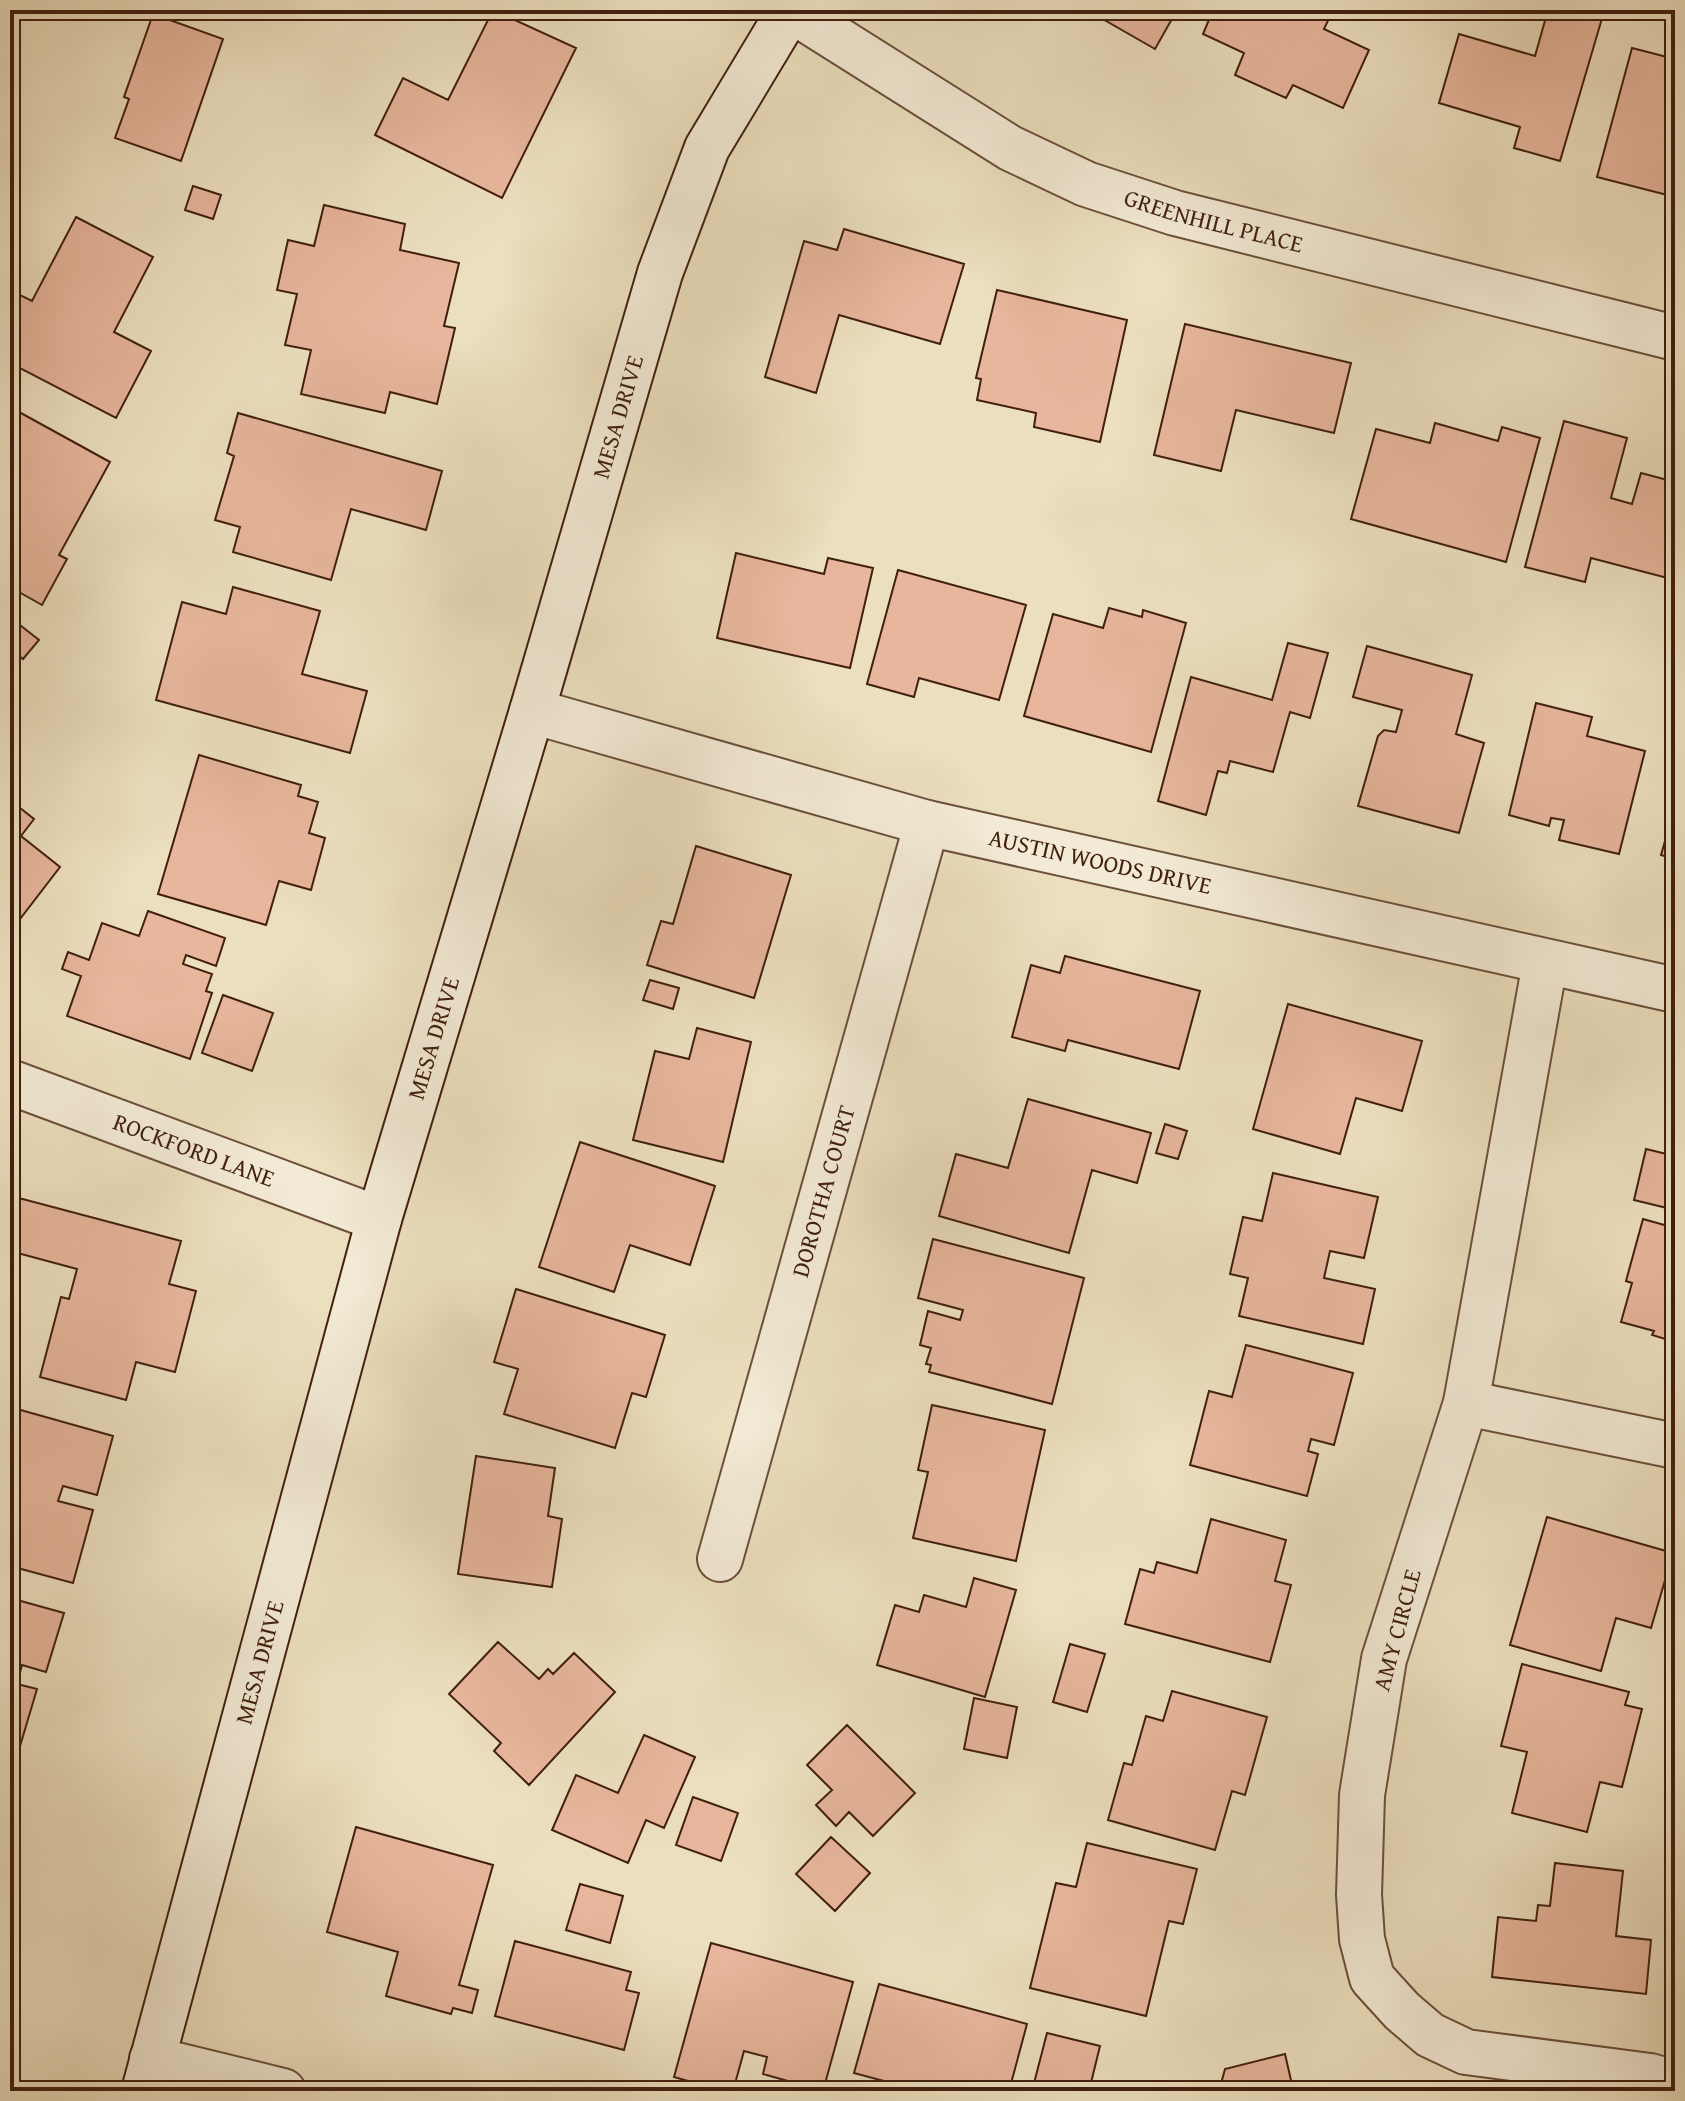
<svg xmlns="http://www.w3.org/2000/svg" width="1685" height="2101" font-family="'Gentium Book Plus',serif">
	<rect width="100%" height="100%" fill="#ecdfbe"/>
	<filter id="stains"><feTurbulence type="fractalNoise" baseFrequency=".0025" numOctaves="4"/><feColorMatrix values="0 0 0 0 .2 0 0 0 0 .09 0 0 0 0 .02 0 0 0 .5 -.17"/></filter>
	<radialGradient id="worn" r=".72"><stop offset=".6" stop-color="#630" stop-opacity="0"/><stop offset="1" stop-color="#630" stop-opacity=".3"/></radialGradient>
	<path fill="#e7b69c" stroke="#411f0f" stroke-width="2" d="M493,10l83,38 -74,150 -127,-63 28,-57 45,22z
		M1087,10h90l-22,39z
		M1213,10h120l-9,19 45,21 -26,58 -50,-23 -7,13 -51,-23 9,-22 -41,-19z
		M1548,10h39l16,5 -43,146 -46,-13 6,-21 -81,-24 20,-69 76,22z
		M153,14l70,25 -42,122 -66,-23 14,-39 -5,-2z
		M1632,48l43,11v138l-78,-20z
		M193,186l28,9 -8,24 -28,-9z
		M324,205l81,19 -5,26 59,13 -15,63 11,2 -18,76 -47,-12 -5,21 -84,-19 10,-44 -26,-5 12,-51 -20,-4 11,-50 26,6z
		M76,217l77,40 -39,75 37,19 -35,67 -106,-55v-54l8,-15 14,7z
		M844,229l120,35 -24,80 -101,-29 -23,78 -51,-16 39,-136 33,9z
		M997,290l130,30 -27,122 -66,-15 2,-14 -59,-13 4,-21 -5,-1z
		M1185,324l166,39 -17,70 -98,-23 -15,61 -67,-16z
		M10,407l100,55 -51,93 8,4 -25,46 -32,-18z
		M238,413l204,58 -16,59 -75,-21 -20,71 -98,-28 7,-25 -25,-7 19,-64 -7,-3z
		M1564,421l63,17 -16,60 21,6 9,-31 34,9v98l-84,-22 -6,24 -60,-15z
		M1435,423l63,18 4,-14 38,11 -34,124 -155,-43 25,-90 54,14z
		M736,553l88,21 4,-16 45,10 -23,100 -133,-30z
		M898,570l128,35 -27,95 -80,-22 -5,19 -47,-13z
		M233,587l87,24 -18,63 65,17 -17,62 -194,-53 26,-98 44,12z
		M1109,608l33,9 1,-7 43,13 -35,129 -127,-36 29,-102 50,14z
		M16,622l23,18 -16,19 -13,-10v-19z
		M1288,643l40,10 -18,65 -20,-6 -17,60 -43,-11 -3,12 -9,-2 -12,44 -48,-14 33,-124 81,23z
		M1367,646l105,29 -16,59 28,9 -25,90 -101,-27 20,-70 6,-6 12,2 6,-22 -49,-13z
		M1536,703l56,14 -5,19 58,15 -26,103 -60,-14 5,-20 -13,-2 -2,8 -40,-11z
		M199,755l102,30 -3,11 20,6 -9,31 16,5 -14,52 -32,-9 -13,44 -108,-31z
		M10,800l24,19 -13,17 39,31 -50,65z
		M1675,806v53l-14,-4z
		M696,846l95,29 -37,123 -107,-33 14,-44 12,3z
		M148,911l77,27 -9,28 -30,-11 -3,9 29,10 -6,17 6,2 -22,66 -123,-43 14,-40 -19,-7 6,-17 21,8 13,-37 37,13z
		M1065,956l135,35 -21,78 -111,-29 -3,11 -53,-14 19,-72 29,8z
		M650,980l29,8 -6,21 -30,-9z
		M223,995l50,18 -21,58 -50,-18z
		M1288,1004l134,37 -20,70 -46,-13 -16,56 -87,-25z
		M697,1028l54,14 -28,120 -90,-22 22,-89 34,8z
		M1028,1099l123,34 -14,50 -45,-13 -23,83 -130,-37 17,-62 52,14z
		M1165,1124l22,7 -9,28 -22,-6z
		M580,1142l135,44 -25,79 -60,-20 -16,47 -75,-25z
		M1646,1149l29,7v54l-41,-10z
		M1273,1173l105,24 -14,61 -34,-7 -6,27 51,11 -12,55 -124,-28 9,-38 -18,-4 13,-57 19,4z
		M15,1197l166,44 -12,43 27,7 -21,81 -39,-10 -10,38 -86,-23 21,-80 8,2 8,-30 -67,-18v-37z
		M1643,1219l32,9v114l-23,-7 2,-4 -33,-9 11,-39 -6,-2z
		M933,1239l151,39 -32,126 -123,-32 2,-7 -5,-1 5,-16 -11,-3 8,-34 32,9 3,-10 -45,-12z
		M516,1289l149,46 -19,62 -14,-4 -17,55 -111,-34 14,-45 -24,-7z
		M1246,1345l107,28 -19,72 -23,-6 -3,12 10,3 -11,42 -117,-31 19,-74 23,6z
		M932,1405l113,25 -29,131 -103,-23 15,-66 -10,-2z
		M10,1407l103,29 -16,59 -34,-9 -5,15 35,9 -20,73 -63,-17z
		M476,1456l79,12 -7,48 14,3 -10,68 -94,-13z
		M1547,1517l126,36 -22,75 -35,-10 -15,53 -91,-26z
		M1211,1519l75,21 -11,41 16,4 -21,77 -145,-38 15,-55 14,4 3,-11 40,11z
		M974,1578l42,12 -31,107 -108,-32 18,-60 24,7 5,-17 42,12z
		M10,1598l54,15 -18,59 -24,-7 -5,19 20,5 -22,74 -5,-1z
		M498,1642l41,37 9,-10 5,5 21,-21 41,39 -86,93 -35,-34 7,-8 -52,-49z
		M1070,1644l35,10 -18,58 -34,-10z
		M1522,1664l107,28 -4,13 17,4 -20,78 -22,-5 -13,50 -75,-19 15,-61 -26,-6z
		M1172,1691l95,26 -22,78 -13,-4 -17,59 -107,-30 16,-57 8,2 14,-49 17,5z
		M974,1698l43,9 -10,51 -43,-9z
		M847,1725l68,68 -42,43 -24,-24 -13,14 -20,-21 16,-15 -25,-25z
		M644,1735l51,22 -31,71 -18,-8 -18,43 -76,-33 24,-55 42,18z
		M10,1774l10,3 -8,27 8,2 -10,33z
		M693,1797l45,16 -17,48 -45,-16z
		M356,1827l137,38 -34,120 19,5 -6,23 -19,-5 -2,6 -65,-18 12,-44 -71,-20z
		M831,1837l39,36 -35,38 -39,-37z
		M1087,1843l110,26 -14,55 -14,-3 -23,95 -116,-28 26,-105 20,4z
		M1555,1863l68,8 -7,65 35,4 -5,54 -154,-17 6,-60 38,4 2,-16 12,1z
		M580,1884l43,12 -13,47 -44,-13z
		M515,1941l116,31 -5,18 13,3 -15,57 -129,-34z
		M711,1943l142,39 -30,109 -60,-17 4,-17 -23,-6 -11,40h-10l-49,-14z
		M879,1984l148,40 -18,67h-88l-67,-18z
		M1047,2033l53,13 -11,45h-57z
		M1285,2054l8,35 -74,2 6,-22z"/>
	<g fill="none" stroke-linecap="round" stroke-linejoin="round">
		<defs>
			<g id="street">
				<path id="s1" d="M791,10l219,138 76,36 89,29 500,125"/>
				<path id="s2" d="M532,711l395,112 748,167"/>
				<path d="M1545,963l-79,440 -82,256 -22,136 -3,100 3,44 10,39 30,33 28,24 36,17 184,24 25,7"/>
				<path id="s3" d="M10,1082l369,137"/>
				<path d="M1466,1403l209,43"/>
				<path id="s4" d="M720,1559l207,-736"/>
				<path d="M152,2059l131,32"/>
			</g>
			<g id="secondary">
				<path id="s5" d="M144,2091l235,-872 153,-508 128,-438 47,-125 83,-138"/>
			</g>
		</defs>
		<use href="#street" stroke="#6c4f3b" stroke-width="48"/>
		<use href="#secondary" stroke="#411f0f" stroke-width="48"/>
		<use href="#street" stroke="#f3ead5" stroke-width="44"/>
		<use href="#secondary" stroke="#f3ead5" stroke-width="44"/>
	</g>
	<g text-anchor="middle" stroke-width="6" stroke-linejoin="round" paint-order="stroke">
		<g font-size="24" fill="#411f0f" stroke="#f3ead5">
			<text dy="8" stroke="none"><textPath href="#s1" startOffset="476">GREENHILL PLACE</textPath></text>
			<text dy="8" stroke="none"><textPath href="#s5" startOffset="1740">MESA DRIVE</textPath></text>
			<text dy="8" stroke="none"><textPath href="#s2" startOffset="588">AUSTIN WOODS DRIVE</textPath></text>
			<text dy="8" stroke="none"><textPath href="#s5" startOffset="1092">MESA DRIVE</textPath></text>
			<text dy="8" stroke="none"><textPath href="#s3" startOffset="196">ROCKFORD LANE</textPath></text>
			<text dy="8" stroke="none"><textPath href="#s4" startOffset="382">DOROTHA COURT</textPath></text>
			<text transform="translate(1397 1630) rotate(-75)" y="8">AMY CIRCLE</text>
			<text dy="8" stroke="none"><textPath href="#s5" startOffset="444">MESA DRIVE</textPath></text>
		</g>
	</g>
	<rect width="1685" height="2101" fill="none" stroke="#ecdfbe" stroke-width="40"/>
	<rect x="12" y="12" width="1661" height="2077" fill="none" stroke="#411f0f" stroke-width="4"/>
	<rect x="20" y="20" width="1645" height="2061" fill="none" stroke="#411f0f" stroke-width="2"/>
	<rect width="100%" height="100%" filter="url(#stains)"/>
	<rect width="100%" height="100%" fill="url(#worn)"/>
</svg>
